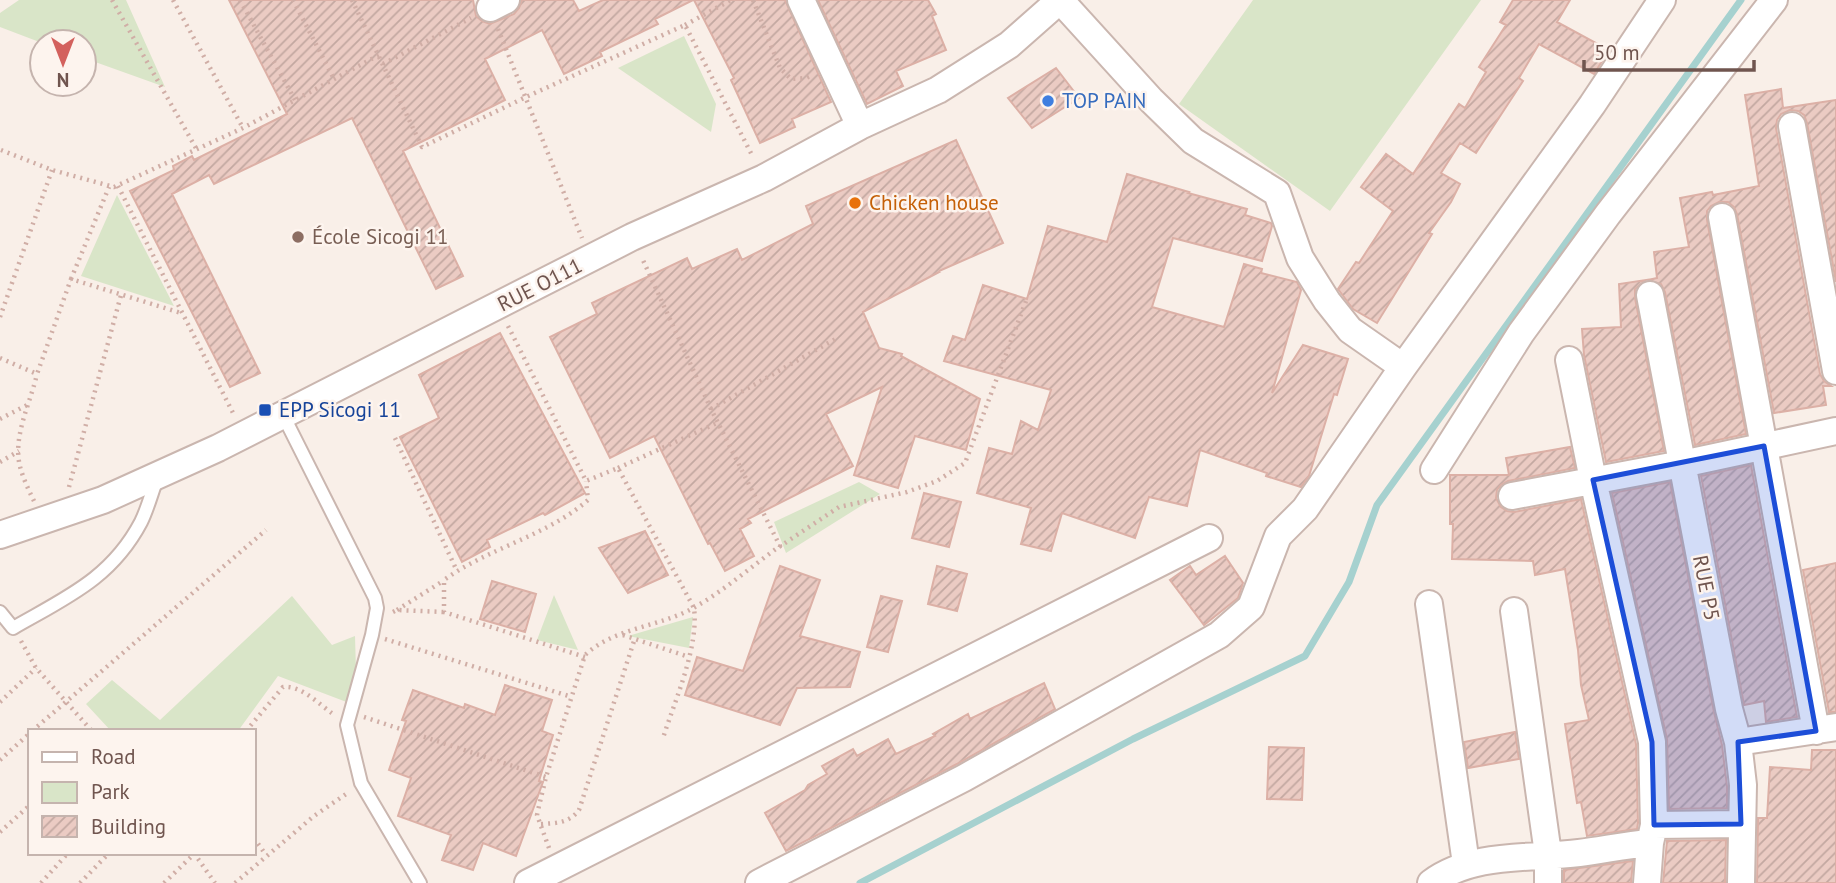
<svg xmlns="http://www.w3.org/2000/svg" width="1836" height="883" font-family="'PT Sans',sans-serif">
	<defs>
		<pattern id="building-hatch" width="6" height="6" patternUnits="userSpaceOnUse" patternTransform="scale(1.75)"><rect width="6" height="6" fill="#ebcbc3"/><path d="M-1 1l2-2M0 6l6-6M5 7l2-2" fill="none" stroke="#c3a8a1"/></pattern>
	</defs>
	<rect width="100%" height="100%" fill="#f9efe8"/>
	<path fill="#d9e5c8" d="M19,0h107l39,87 -81,-29v-16l-42,1 -42,-16v-14z
		M1253,0h228l-151,211 -151,-107z
		M684,36l32,68 -5,28 -93,-64z
		M117,195l57,111 -93,-30z
		M859,482l21,12 -94,59 -12,-31z
		M554,595l24,55 -41,-10z
		M292,596l40,49 23,-9 2,70 -79,-30 -40,55h-127l-25,-27 26,-24 48,40z
		M693,617l-4,31 -61,-12z"/>
	<g fill="none" stroke-linecap="round" stroke-linejoin="round">
		<path stroke="#a6d1cf" stroke-width="7" d="M860,883l273,-144 172,-83 44,-74 28,-77 364,-505"/>
	</g>
	<path fill="url(#building-hatch)" stroke="#dcb0a6" stroke-width="2" d="M229,0h244l3,16 6,5 8,3 24,-10 5,-6 3,-8h51l6,11 24,-11h90l-38,19 3,5 -58,28 2,4 -38,18 -22,-44 -57,29 20,41 -102,51 60,125 -27,13 -84,-171 -138,66 -5,-9 -37,19 88,179 -30,14 -100,-196 44,-21 -1,-4 19,-10 2,4 93,-46z
		M694,0h91l46,102 -39,17 3,8 -35,16 -29,-63 3,-2z
		M818,0h110l8,14 -4,2 14,34 -50,21 7,15 -36,18z
		M1513,0h57l-13,22 52,28 -15,24 -55,-30 -20,34 4,3 -47,72 -16,-10 -19,30 19,11 -9,18 -22,31 3,1 -55,89 -24,-14 -15,-20 18,-27 3,1 34,-52 -32,-24 25,-33 27,20 46,-70 6,4 21,-36 -7,-5 27,-42 -6,-3z
		M1056,68l23,30 -47,30 -24,-30z
		M1781,89l2,19 53,-8v182l-29,-159 -3,-8 -6,-4 -8,-1 -9,4 -4,6 -1,8 44,246 4,7 7,5h-8l3,19 -52,8 -37,-199 -3,-7 -6,-5h-9l-8,4 -4,5v9l39,214 -51,11 -30,-153 -4,-8 -13,-4 9,-2 -3,-26 35,-5 -9,-49 32,-6 1,3 46,-9 -14,-91z
		M956,140l47,103 -64,28h2l-78,41 16,36 23,6 -1,2 79,43 -14,51 -51,-14 -17,52 -44,-13 28,-88 -56,27 27,52 -105,53 3,4 -11,6 14,27 -29,15 -15,-28 -2,1 -54,-108 -44,22 -60,-121 47,-23 -5,-11 95,-45 5,11 45,-20 5,11 71,-36 -7,-18z
		M1127,174l62,18 -1,1 59,16 -2,6 26,8 1,3 -10,35 -89,-23 -21,69 72,20 20,-63 18,5 -1,4 36,9 4,8 -29,103 31,-48 45,14 -11,36 -3,-1 -25,82 -8,11 -35,-11 1,-3 -67,-23 -13,56 -38,-9 -14,41 -73,-25 -11,38 -30,-7 10,-36 -54,-15 12,-45 23,6 9,-33 17,9 13,-40 -107,-29 9,-25 12,4 18,-55 44,14 21,-73 59,16z
		M1646,280l-11,9v9l29,153 -58,11 -22,-107 -2,-26 39,-2 -2,-43z
		M500,333l85,160 -40,22 -2,-2 -56,27 3,7 -28,15 -62,-125 39,-19 -20,-43z
		M1570,447l5,21 -67,13 -7,4 -4,5 -1,8 5,9 6,4 7,1 67,-13 55,245 2,79 -1,6 -50,7 -6,-34 -4,1 -12,-79 24,-4 -8,-35 -3,-35 -13,-81 -30,6 -2,-14 -81,-2 1,-35h-3v-49h59l-3,-17z
		M1751,465l46,252 -31,5 -2,-21 -20,4 -43,-229z
		M1670,482l44,230 8,33 5,41v22l-58,1 -2,-70 -55,-246z
		M924,493l37,9 -12,45 -37,-9z
		M645,531l23,44 -40,18 -29,-45z
		M1225,556l18,27 -5,15 -34,27 -34,-45 20,-14 6,9z
		M1836,563v149h-7l-26,-142z
		M780,566l40,14 -20,56 60,16 -10,35 -53,1 -17,37 -95,-30 12,-38 46,14z
		M937,566l30,8 -10,37 -29,-7z
		M492,581l44,13 -11,38 -45,-13z
		M881,596l21,5 -14,51 -21,-5z
		M1044,683l11,26 -98,55 -171,87 -21,-38 40,-23 3,-5 19,-11 -5,-8 31,-17 4,7 31,-17 8,15 39,-18 -2,-2 35,-20 2,5z
		M505,685l47,15 -10,31 11,4 -14,46 4,1 -27,74 -33,-13 -10,27 -31,-10 9,-25 -53,-19 13,-38 -22,-8 17,-49 -4,-1 11,-30 51,18 1,-4 30,11z
		M1515,732l4,27 -51,9 -4,-26z
		M1269,747l35,1 -2,52 -35,-1z
		M1812,750h24v133h-79l1,-65h9l3,-51 41,3z
		M1726,840l-1,43h-62l4,-42z
		M1633,861l-2,22h-67v-13z"/>
	<g fill="none" stroke-linecap="round" stroke-linejoin="round">
		<defs>
			<path id="service" d="M283,415l92,183 2,10 -5,27 -25,90 14,58 59,100
				M0,612l13,16c52,-30 98,-49 128,-106 7,-14 11,-31 17,-46"/>
			<path id="minor" d="M801,0l59,126
				M1060,0l91,100 42,41 84,52 23,65 27,43 23,29 53,37
				M490,8l16,-8
				M1792,126l44,245
				M1722,217l94,514
				M1650,295l79,414 9,33 5,43 -2,98
				M1569,360l24,120 59,262 2,83
				M1434,470l87,-137 87,-119 166,-214
				M1512,496l170,-32 154,-33
				M0,535l103,-35 115,-52 414,-211 132,-59 96,-52 78,-36 71,-45 51,-45
				M1429,604l37,260
				M1514,611l34,243v29
				M1738,742l98,-15
				M528,883l681,-345
				M759,883l205,-105 255,-143 32,-28 27,-71 27,-27 98,-142 189,-262 70,-105
				M1431,883c42,-31 99,-24 148,-30 24,-3 47,-8 71,-10l4,-18 87,-1
				M1647,883l3,-40"/>
		</defs>
		<use href="#service" stroke="#cab6af" stroke-width="16"/>
		<use href="#minor" stroke="#cab6af" stroke-width="30"/>
		<path stroke="#d0aea6" stroke-width="4.5" stroke-dasharray="2 5" stroke-linecap="butt" d="M112,0l85,150
			M173,0l70,128
			M240,0l55,100
			M293,0l41,79
			M352,0l70,147 104,-50 159,-72 68,132
			M753,0l27,68 11,11 15,-1 6,-3
			M685,25l46,-25
			M498,29l84,209
			M383,64l88,-46
			M1,150l51,20 62,17 129,-59 136,-73
			M118,186l116,229
			M71,279l38,-92
			M0,317l52,-147
			M508,326l78,155 32,-13 76,140c5,39 -19,92 -31,130
			M0,358l37,16 34,-95 110,34
			M711,409l128,-72
			M0,419l29,-15
			M395,438l62,133
			M0,462l19,-11
			M618,468l99,-45
			M69,487l52,-192
			M34,501c-5,-10 -10,-21 -13,-31 -10,-31 9,-65 16,-96
			M779,547l60,-40 68,-15 30,-11 28,-18 61,-162
			M397,610l46,-29
			M393,612l4,-2 47,2
			M623,635l66,22
			M385,639l187,58
			M21,641l15,27 56,63
			M585,657l-141,-45v-32c44,-32 103,-44 144,-80l-2,-19
			M0,702l36,-34
			M364,717l182,60
			M32,731l234,-201
			M246,731l37,-44c18,-2 36,17 50,27
			M0,760l30,-27
			M541,824c16,-1 28,-1 38,-14l56,-172
			M0,832l30,-27
			M254,838l12,17
			M549,848l-12,-33 2,-9 7,-29 39,-122c30,-28 76,-28 110,-48 30,-17 57,-41 85,-61l-69,-137 -69,-151
			M194,853l21,30
			M41,883l27,-30
			M80,883l29,-30
			M164,883l30,-29
			M235,883l79,-67 35,-24"/>
		<use href="#service" stroke="#fff" stroke-width="12"/>
		<use href="#minor" stroke="#fff" stroke-width="26"/>
	</g>
	<path fill="#1d4ed8" fill-opacity="0.2" stroke="#1d4ed8" stroke-width="5" stroke-linejoin="round" d="M1764,446l52,285 -78,11 3,82 -87,1 -2,-83 -59,-262z"/>
	<circle fill="#3f7fe0" stroke="#fdf4ee" stroke-width="2.5" cx="1048" cy="101" r="7"/>
	<circle fill="#e8710a" stroke="#fdf4ee" stroke-width="2.5" cx="855" cy="203" r="7"/>
	<circle fill="#8d6e63" stroke="#fdf4ee" stroke-width="2.5" cx="298" cy="237" r="7"/>
	<rect fill="#1a4fb4" stroke="#fdf4ee" stroke-width="2.5" x="258" y="403" width="14" height="14" rx="3.5"/>
	<g text-anchor="middle" stroke-width="5" stroke-linejoin="round" paint-order="stroke">
		<g font-size="21" fill="#366cbe" stroke="#fdf4ee" text-anchor="start">
			<text x="1062" y="108">TOP PAIN</text>
		</g>
		<g font-size="21" fill="#c56008" stroke="#fdf4ee" text-anchor="start">
			<text x="869" y="210">Chicken house</text>
		</g>
		<g font-size="21" fill="#785e54" stroke="#fdf4ee" text-anchor="start">
			<text x="312" y="244">École Sicogi 11</text>
		</g>
		<g font-size="21" fill="#70554f" stroke="#fdf4ee">
			<text transform="translate(540 285) rotate(-27)" y="7">RUE O111</text>
			<text transform="translate(1706 588) rotate(79)" y="7">RUE P5</text>
		</g>
		<g font-size="21" fill="#164399" stroke="#fdf4ee" text-anchor="start">
			<text x="279" y="417">EPP Sicogi 11</text>
		</g>
	</g>
	<rect x="28" y="729" width="228" height="126" fill="#fdf4ee" stroke="#c5b4ae" stroke-width="2"/>
	<rect x="42" y="752" width="35" height="10" fill="#ffffff" stroke="#c5b4ae" stroke-width="2"/>
	<text x="91" y="764" font-size="21" fill="#70554f">Road</text>
	<rect x="42" y="782" width="35" height="21" fill="#d9e5c8" stroke="#c5b4ae" stroke-width="2"/>
	<text x="91" y="799" font-size="21" fill="#70554f">Park</text>
	<rect x="42" y="816" width="35" height="21" fill="url(#building-hatch)" stroke="#c5b4ae" stroke-width="2"/>
	<text x="91" y="834" font-size="21" fill="#70554f">Building</text>
	<g transform="translate(63 63) rotate(180)"><circle r="33" fill="#fdf4ee" stroke="#c5b4ae" stroke-width="2"/>
	<path d="M0-5L12 26L0 18L-12 26Z" fill="#d3615d"/>
	<text y="-10" font-size="19" font-weight="bold" text-anchor="middle" fill="#70554f">N</text>
	</g>
	<path d="M1584 60v10h170v-10" fill="none" stroke="#70554f" stroke-width="3.5"/>
	<text x="1594" y="60" font-size="21" fill="#70554f" stroke="#fdf4ee" stroke-width="5" paint-order="stroke">50 m</text>
</svg>
